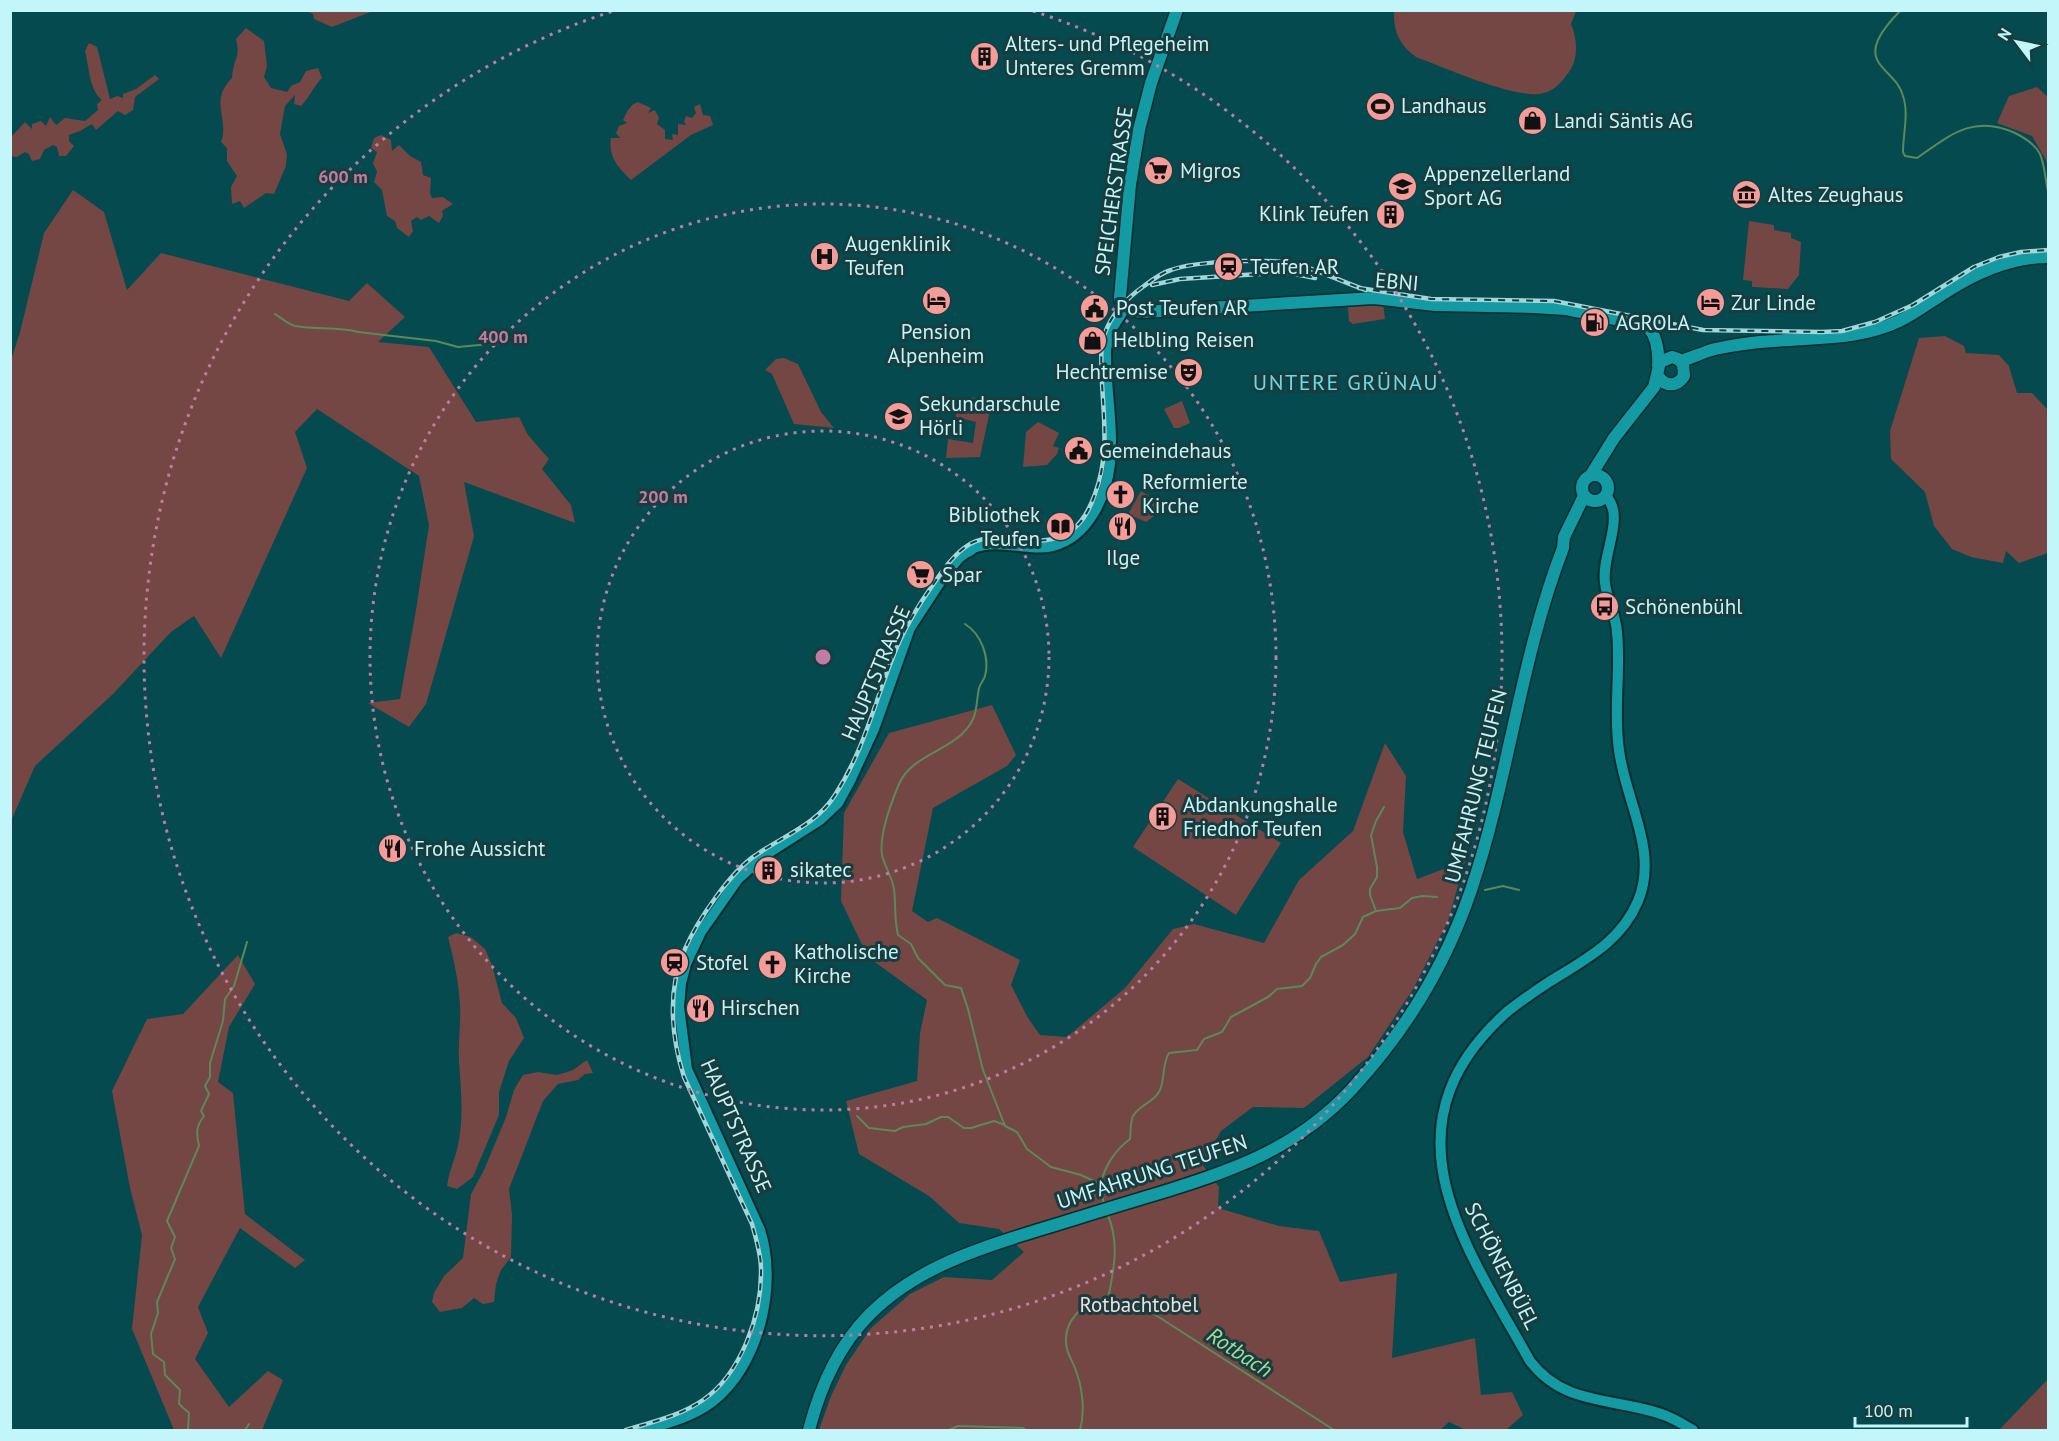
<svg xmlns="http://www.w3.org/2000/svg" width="2059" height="1441" font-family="'PT Sans',sans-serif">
	<rect width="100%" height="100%" fill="#044a4f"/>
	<path fill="#744644" d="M306,11h67l-41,16 -18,-8 -1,-5z
		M1394,11h182l-5,13c7,17 8,37 -5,52 -5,7 -13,15 -22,17 -25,8 -101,-26 -128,-36 -17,-12 -23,-27 -22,-46z
		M246,28l18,13 3,25 -3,11 7,11 16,4 4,-6 9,-4 6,-11 12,-3 4,10c-9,9 -12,19 -21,28l-7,-2 1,-9 -10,11 -5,28 7,20 -1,12 -12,28 -8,-1 -22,15 -4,-7 -8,3 -1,-17 6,-11 -10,-15v-13l-6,-6c9,-24 -13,-40 11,-64 1,-19 9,-20 4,-39z
		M89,43l8,4 13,52 7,-3 6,2v-4l13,-5 19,-14 4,4 -24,18 -2,13 -8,5 -7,-4 -22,19 -4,-6 -12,7 -11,4v6l5,5 -8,10h-7l-2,-9 -4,-2 -9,5 -4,9 -8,2 -3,-7 -4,-2 -8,5 -6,-1v-19l14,-15 7,7v-5l9,-3 5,5 4,-9 6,8 9,-7 20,3 13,-11 -1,-6 5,-4c-13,-10 -13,-34 -17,-49z
		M2037,87l11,10v73l-2,-10 -14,-24 -35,-13 12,-27z
		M638,102l13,6 -3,5 7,-3 4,8 -2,6 8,6v9l8,1 -1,-6 6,1v-11l8,1 -2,-4 2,-5 6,2 4,-5 -2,-6 6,-3 3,11 7,1 3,9 -22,10 -60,45c-12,-12 -23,-22 -20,-42h9l-4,-5 3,-7 8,-3 -4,-3c4,-8 6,-15 15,-18z
		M381,135l10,5 1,11 7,-6 11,11 11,6 2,13 8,3 -1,15 2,5 11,-1 10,7 -11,7 1,5 -4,7 -10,-7 -8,4 -4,-3 -6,4 2,10 -4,6 -12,-9 -2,-7 -8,-5 -5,-26 -8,-8 3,-10 -4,-9 4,-11 -6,-4 3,-10z
		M73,190l31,22 23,78 34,-37 188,48 18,-18 38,34 -27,25 51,5 47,75 43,-5 9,18 21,24 -7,10 29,36 4,18 -111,-41 10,54 -48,168 -17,23 -41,-24 32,-4 16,-89 13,-85 -10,-49 -102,-67 -22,23 12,36 -86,190 -27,-42 -23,16 -58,62 -78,72 -24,55v-461l9,-28 24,-99z
		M1749,221l25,4v5l17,3v5l10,4 -2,33 -11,14 -36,-2v-6l-9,-1z
		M1383,303l2,16 -32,5 -4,-3 -1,-13 3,-4z
		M1945,336l19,10 2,7 33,2 10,11 8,27h15l16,17v143l-29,10 -13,-12 -3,12 -32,-6 -19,-8 -18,-23 -9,-34 -34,-33 -1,-28 29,-93z
		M784,358l14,6 23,48 13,16 -40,-4 -22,-50 -7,-4 11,-11z
		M972,397l19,9 -11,51 -34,1 2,-19 25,4 3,-21 -20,-5v-9z
		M1182,401l8,22 -11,5h-5l-10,-19z
		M1038,422l21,11 -6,13 6,2 -2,6 -10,11 -24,2 3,-35z
		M1141,491l26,16 -21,15 -18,-8z
		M992,705l24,50 -9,11 -74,42 -21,103 16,11 9,-4 83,42 -9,25 17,33 12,17 27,2 58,-49 48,-59 21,-5 70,19 35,-63 54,-49 32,-88 21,33 -3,56 14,47 48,-18 -17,60 -35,68 -45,68 -64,51 -51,-1 -32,24 -19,33 17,23 -1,21 61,18 40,5 21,51 57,-9 -5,85 83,-20 6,57 31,-3 11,23 -17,15h-40l-17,-8 -9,8h-621l12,-34 15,-31 25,-37 39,-34 34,-17 48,3 32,-28 -25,-23 -40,-6 -30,-27 -70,-42 -13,-53 71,-20 3,-48 7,-33 -59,-43 -27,-56 3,-88 45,-80z
		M1178,779l103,64 -45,72 -103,-68z
		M456,933l15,4 14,12 7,16 10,38 14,15 8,20 -15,23 -10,31v23l-19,45 -7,17 -16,12 -10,-3c2,-15 8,-27 11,-41 6,-27 3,-56 1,-83 -1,-19 2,-38 1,-56 -1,-23 -6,-46 -12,-69z
		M238,955l17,29 -26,43 -11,55 15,11 12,121 60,46 -10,8 -55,-40 -42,79 10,26 -13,26 34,48 39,-36 15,9 -21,50h-88l-42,-101 10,-94 -12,-47 -18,-97 35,-72 36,-5z
		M587,1060l6,13 -8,1 -7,6 -20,4 -15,17 -34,88 3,25 -1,43 -10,13 -5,14 -2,18 -11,2 -9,-6 -12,10 -22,4 -8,-10 2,-9 10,-17 19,-18 8,-64 13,-24 22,-53 8,-27 9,-15 15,-3 19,3 16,-5z
		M2048,1379v51h-49z"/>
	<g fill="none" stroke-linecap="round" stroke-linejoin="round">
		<path stroke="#5d8859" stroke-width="2" d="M1901,10c-9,9 -18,19 -23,30 -12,27 19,32 25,56 6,17 0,38 0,56l2,4 12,2c33,-23 56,-44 98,-25 10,5 20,11 25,21 5,12 5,25 8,37
			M275,314c6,4 13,10 20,12 21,4 43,0 63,6l78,9 22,6 43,-4
			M965,624c16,10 25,33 20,52 -1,4 -5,8 -6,12 -4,20 0,29 -17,46 -19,18 -52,24 -63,50 -8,19 -20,51 -17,71 3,12 10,22 12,34 2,16 0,29 4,46l13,9 7,14 27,27 16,3 7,21 15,61 22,56 12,6 10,17 24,18 30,8 19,9 4,21
			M1485,890l18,-4 16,4
			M1376,911l24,-3 12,-10 10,-2 15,1
			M857,1116l12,12 26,3 8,-4 23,-3 15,-7h7l16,11h7l23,-7 11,4
			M1100,1184c6,-19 14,-33 30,-45 1,-7 0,-17 3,-23 7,-12 21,-13 27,-26 5,-12 2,-26 9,-37l28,-3 7,-11 18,-7 9,-15 37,-20 9,-8 25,-3 8,-8 6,-14 5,-7 22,-12 12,-11 8,-17 13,-6 -6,-16v-6l7,-12v-10l-6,-32 5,-14 8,-14
			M1107,1213c13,29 7,56 1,86
			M188,1430l1,-17 -10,-9 1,-14 -15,-15 -1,-13 -11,-8 -2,-20 7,-21 -1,-11 18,-43 -4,-11 4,-11 -8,-16 32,-75c-3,-13 -3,-20 5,-30l-3,-5 8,-17 -4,-8 5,-9v-14l13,-42 2,-22 9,-13 13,-44
			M245,1430l4,-6
			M949,1430l9,-4 65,2 3,2
			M1080,1430c5,-18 3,-40 -4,-59 -2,-7 -7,-14 -9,-22 -6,-26 16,-50 42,-50 9,0 19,3 28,4l197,127"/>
		<defs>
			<path id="tertiary" d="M1606,496c20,21 -5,59 -1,87 2,17 11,32 12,49 4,39 -4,79 2,118 6,50 40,101 19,151 -17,41 -54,59 -89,81 -14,9 -28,19 -41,29 -130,115 -44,232 22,350 35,46 85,36 134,54 11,4 20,10 29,15
				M971,549c27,-12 55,3 82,-3 35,-9 53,-49 57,-82 4,-38 -5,-77 -4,-115l5,-19 14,-22
				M644,1430c24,-7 48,-13 68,-28 47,-36 66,-117 48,-172l-73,-161 -8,-62 2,-24 5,-19 15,-32 37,-53 24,-22 58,-37 18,-17 13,-24 23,-50 36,-101 34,-52 15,-18 9,-7"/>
			<path id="secondary" d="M1177,10l-26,73 -12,47 -9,55 -10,112c1,13 11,14 22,15l232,-14 61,7 98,2 33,2 79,16c12,8 14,28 13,41
				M1681,361c11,-3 22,-9 34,-12 19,-4 40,-7 59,-8 43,-4 85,-1 125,-20 17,-8 32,-20 47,-29 31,-20 65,-35 102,-35
				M1582 488a13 13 0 1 1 26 0a13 13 0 1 1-26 0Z
				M1591,475l23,-37 40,-51 6,-25 12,-5 6,2 5,5 1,12c-7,11 -19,11 -26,0
				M968,551l3,-2
				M809,1430c11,-43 29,-84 61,-116 44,-44 103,-64 162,-82 40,-12 80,-25 121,-37 76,-23 142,-45 198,-105 53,-57 95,-126 120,-200 38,-112 49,-231 92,-342l1,-11 20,-41"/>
		</defs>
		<use href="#tertiary" stroke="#072d30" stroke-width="14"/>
		<use href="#secondary" stroke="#072d30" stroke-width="15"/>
		<use href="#tertiary" stroke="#139aa3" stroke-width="10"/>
		<use href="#secondary" stroke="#139aa3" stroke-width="12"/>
		<defs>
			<path id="rail" d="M1152,285l28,-6 95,-6h15l25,5
				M1359,288l72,11 123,2 149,29 119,2 20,-1 33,-9 38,-17 61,-38 25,-10 22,-5 27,-2
				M626,1430c26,-8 54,-14 77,-30 38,-26 59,-85 58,-131 0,-15 -5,-30 -9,-45l-68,-147c-13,-41 -17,-88 1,-128 12,-28 46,-78 71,-94 27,-19 61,-31 79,-60 32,-49 42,-104 65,-155 9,-19 20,-37 32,-54 9,-13 19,-28 32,-38 31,-25 74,8 108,-18 12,-9 18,-22 23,-36 14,-37 9,-73 7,-111 0,-17 -3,-34 3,-50 7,-20 22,-35 39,-47 8,-6 17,-13 27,-16 24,-9 99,-12 124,-6 24,6 47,18 71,26"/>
		</defs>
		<use href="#rail" stroke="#a1d7db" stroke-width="4.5"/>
		<use href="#rail" stroke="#193c3f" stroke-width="2" stroke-dasharray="7" stroke-linecap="butt"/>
	</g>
	<g fill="none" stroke="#c27ca3" stroke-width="3" stroke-dasharray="3 6">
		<circle cx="823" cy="657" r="226"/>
		<circle cx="823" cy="657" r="453"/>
		<path d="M1033 11A679 679 0 1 1 613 11"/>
	</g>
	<defs>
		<symbol id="building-disc" viewBox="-11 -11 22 22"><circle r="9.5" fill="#f59b98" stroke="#193c3f"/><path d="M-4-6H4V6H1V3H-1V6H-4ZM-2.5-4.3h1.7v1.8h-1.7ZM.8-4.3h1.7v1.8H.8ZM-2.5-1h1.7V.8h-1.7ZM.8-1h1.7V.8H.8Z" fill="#111"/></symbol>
		<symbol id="stadium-disc" viewBox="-11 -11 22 22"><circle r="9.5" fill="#f59b98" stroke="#193c3f"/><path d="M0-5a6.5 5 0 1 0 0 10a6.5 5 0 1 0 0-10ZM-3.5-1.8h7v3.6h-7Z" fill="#111"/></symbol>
		<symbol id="shop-disc" viewBox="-11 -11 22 22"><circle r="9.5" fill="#f59b98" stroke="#193c3f"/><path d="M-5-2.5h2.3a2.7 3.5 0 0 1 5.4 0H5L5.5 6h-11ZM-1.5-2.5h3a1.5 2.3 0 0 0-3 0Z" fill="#111"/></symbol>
		<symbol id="supermarket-disc" viewBox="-11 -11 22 22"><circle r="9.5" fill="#f59b98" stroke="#193c3f"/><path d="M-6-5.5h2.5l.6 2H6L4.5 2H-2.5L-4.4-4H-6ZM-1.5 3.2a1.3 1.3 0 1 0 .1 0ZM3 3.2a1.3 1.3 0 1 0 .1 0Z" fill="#111"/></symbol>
		<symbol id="school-disc" viewBox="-11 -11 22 22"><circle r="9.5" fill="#f59b98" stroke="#193c3f"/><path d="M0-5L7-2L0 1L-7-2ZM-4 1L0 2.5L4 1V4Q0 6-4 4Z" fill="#111"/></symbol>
		<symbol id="museum-disc" viewBox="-11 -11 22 22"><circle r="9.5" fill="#f59b98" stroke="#193c3f"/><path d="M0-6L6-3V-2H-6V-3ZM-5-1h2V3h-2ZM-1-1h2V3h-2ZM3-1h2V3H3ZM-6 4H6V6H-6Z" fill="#111"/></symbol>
		<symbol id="hospital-disc" viewBox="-11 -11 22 22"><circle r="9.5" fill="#f59b98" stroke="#193c3f"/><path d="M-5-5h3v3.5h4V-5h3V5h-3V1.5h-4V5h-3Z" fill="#111"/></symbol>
		<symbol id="station-disc" viewBox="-11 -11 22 22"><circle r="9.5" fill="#f59b98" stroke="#193c3f"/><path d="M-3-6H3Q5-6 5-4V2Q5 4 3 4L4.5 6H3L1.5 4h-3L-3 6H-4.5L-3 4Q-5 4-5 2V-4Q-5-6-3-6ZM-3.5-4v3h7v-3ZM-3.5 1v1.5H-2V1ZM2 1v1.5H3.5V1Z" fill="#111"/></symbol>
		<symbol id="hotel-disc" viewBox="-11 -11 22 22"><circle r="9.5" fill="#f59b98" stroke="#193c3f"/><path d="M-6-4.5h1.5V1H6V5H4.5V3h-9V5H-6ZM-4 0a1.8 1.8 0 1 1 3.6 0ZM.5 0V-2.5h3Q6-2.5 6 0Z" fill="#111"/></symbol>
		<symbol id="civic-disc" viewBox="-11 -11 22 22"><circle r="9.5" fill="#f59b98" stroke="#193c3f"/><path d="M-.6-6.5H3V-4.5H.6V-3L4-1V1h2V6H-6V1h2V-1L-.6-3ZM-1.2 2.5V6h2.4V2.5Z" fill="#111"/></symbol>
		<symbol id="fuel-disc" viewBox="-11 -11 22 22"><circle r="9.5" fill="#f59b98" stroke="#193c3f"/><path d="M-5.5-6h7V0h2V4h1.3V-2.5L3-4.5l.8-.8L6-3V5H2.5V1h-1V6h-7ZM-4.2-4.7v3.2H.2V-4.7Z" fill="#111"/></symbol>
		<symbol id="theatre-disc" viewBox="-11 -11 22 22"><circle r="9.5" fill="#f59b98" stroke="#193c3f"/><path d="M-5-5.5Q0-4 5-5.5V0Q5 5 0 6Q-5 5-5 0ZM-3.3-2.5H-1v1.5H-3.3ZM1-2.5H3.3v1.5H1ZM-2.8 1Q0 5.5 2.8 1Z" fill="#111"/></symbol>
		<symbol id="church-disc" viewBox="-11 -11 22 22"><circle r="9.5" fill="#f59b98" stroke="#193c3f"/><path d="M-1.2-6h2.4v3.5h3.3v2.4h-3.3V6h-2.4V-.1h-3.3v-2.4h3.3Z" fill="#111"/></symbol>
		<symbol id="library-disc" viewBox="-11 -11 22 22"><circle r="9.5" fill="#f59b98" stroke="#193c3f"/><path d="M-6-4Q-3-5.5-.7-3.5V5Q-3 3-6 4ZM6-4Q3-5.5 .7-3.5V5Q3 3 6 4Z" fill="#111"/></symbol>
		<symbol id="restaurant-disc" viewBox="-11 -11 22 22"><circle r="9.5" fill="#f59b98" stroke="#193c3f"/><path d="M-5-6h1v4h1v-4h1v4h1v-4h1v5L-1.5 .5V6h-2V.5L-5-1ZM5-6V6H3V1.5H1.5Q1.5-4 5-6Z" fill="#111"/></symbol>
		<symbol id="bus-disc" viewBox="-11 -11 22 22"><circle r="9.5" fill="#f59b98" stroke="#193c3f"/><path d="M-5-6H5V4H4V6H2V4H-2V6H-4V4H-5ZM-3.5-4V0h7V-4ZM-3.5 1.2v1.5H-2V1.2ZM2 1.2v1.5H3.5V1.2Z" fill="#111"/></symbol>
	</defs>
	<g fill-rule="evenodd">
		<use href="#building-disc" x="968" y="40" width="33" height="33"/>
		<use href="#stadium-disc" x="1364" y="90" width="33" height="33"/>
		<use href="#shop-disc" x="1516" y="104" width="33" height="33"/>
		<use href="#supermarket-disc" x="1142" y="154" width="33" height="33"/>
		<use href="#school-disc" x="1386" y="170" width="33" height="33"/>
		<use href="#museum-disc" x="1730" y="178" width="33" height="33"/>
		<use href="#building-disc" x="1374" y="198" width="33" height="33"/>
		<use href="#hospital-disc" x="808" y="240" width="33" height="33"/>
		<use href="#station-disc" x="1212" y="250" width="33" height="33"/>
		<use href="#hotel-disc" x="920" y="284" width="33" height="33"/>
		<use href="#hotel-disc" x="1694" y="286" width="33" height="33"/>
		<use href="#civic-disc" x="1078" y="292" width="33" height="33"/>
		<use href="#fuel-disc" x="1578" y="306" width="33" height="33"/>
		<use href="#shop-disc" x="1076" y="324" width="33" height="33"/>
		<use href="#theatre-disc" x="1172" y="356" width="33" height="33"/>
		<use href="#school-disc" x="882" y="400" width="33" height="33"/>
		<use href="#civic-disc" x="1062" y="434" width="33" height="33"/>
		<use href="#church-disc" x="1104" y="478" width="33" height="33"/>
		<use href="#library-disc" x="1044" y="510" width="33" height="33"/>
		<use href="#restaurant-disc" x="1106" y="510" width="33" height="33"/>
		<use href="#supermarket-disc" x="904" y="558" width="33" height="33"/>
		<use href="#bus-disc" x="1588" y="590" width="33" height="33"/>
		<use href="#building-disc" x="1146" y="800" width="33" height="33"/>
		<use href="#restaurant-disc" x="376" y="832" width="33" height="33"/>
		<use href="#building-disc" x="752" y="854" width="33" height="33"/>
		<use href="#station-disc" x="658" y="946" width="33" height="33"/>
		<use href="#church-disc" x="756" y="948" width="33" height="33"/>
		<use href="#restaurant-disc" x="684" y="992" width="33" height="33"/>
	</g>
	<g text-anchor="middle" stroke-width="6" stroke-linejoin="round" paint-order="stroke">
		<g font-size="21" fill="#c3f6fa" stroke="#193c3f" text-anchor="start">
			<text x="1005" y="51">Alters- und Pflegeheim<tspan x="1005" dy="24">Unteres Gremm</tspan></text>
			<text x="1401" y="113">Landhaus</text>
			<text x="1554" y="128">Landi Säntis AG</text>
			<text x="1180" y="178">Migros</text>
			<text x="1424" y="181">Appenzellerland<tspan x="1424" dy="24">Sport AG</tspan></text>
			<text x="1768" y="202">Altes Zeughaus</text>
			<text x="1369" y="221" text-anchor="end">Klink Teufen</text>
			<text x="845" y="251">Augenklinik<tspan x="845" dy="24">Teufen</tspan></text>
			<text x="1250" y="274">Teufen AR</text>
			<text x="1731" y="310">Zur Linde</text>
			<text x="1116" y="315">Post Teufen AR</text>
			<text x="1616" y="330">AGROLA</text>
			<text x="936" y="339" text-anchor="middle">Pension<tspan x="936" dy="24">Alpenheim</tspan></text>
			<text x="1113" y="347">Helbling Reisen</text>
			<text x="1168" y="379" text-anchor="end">Hechtremise</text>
			<text x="919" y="411">Sekundarschule<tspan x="919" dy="24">Hörli</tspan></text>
			<text x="1099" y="458">Gemeindehaus</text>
			<text x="1142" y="489">Reformierte<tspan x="1142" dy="24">Kirche</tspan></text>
			<text x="1040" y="522" text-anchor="end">Bibliothek<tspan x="1040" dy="24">Teufen</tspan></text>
			<text x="1123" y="565" text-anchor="middle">Ilge</text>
			<text x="942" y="582">Spar</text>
			<text x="1625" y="614">Schönenbühl</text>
			<text x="1183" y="812">Abdankungshalle<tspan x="1183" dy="24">Friedhof Teufen</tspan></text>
			<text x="414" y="856">Frohe Aussicht</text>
			<text x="790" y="877">sikatec</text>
			<text x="794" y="959">Katholische<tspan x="794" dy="24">Kirche</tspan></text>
			<text x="696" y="970">Stofel</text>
			<text x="721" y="1015">Hirschen</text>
		</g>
		<g font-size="21" fill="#c3f6fa" stroke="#193c3f">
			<text transform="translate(1114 191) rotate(-82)" y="7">SPEICHERSTRASSE</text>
			<text transform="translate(1397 282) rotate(5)" y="7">EBNI</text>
			<text transform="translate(876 673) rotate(-67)" y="7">HAUPTSTRASSE</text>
			<text transform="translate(1476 786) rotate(-76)" y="7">UMFAHRUNG TEUFEN</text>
			<text transform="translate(736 1126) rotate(66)" y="7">HAUPTSTRASSE</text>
			<text transform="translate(1152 1172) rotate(-18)" y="7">UMFAHRUNG TEUFEN</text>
			<text transform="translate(1502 1266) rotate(63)" y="7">SCHÖNENBÜEL</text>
		</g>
		<g font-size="21" fill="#f3dedd" stroke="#193c3f">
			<text x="1139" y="1312">Rotbachtobel</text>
		</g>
		<g font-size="22" letter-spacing="1.5" fill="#6adbe4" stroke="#193c3f">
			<text x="1346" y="390">UNTERE GRÜNAU</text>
		</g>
		<g font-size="22" font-style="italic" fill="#9fdf99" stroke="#193c3f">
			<text transform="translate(1240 1352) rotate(33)" y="8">Rotbach</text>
		</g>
	</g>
	<circle cx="823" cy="657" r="9" fill="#c27ca3" stroke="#193c3f" stroke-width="3"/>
	<g font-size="18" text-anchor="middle" font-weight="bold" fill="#c27ca3" stroke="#193c3f" stroke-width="6" stroke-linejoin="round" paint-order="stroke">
		<text x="343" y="183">600 m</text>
		<text x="503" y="343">400 m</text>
		<text x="663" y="503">200 m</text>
	</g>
	<rect width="2059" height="1441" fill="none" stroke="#c3f6fa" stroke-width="24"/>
	<g transform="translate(2017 42) rotate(302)" stroke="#193c3f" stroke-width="4.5" paint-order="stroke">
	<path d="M0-4.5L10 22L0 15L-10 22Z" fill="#c3f6fa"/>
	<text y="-9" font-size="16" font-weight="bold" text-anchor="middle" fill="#c3f6fa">N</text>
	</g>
	<path d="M1855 1417v9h112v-9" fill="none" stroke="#c3f6fa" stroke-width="3"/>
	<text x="1864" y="1417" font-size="18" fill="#c3f6fa" stroke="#193c3f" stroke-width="4.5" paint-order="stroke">100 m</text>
</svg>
